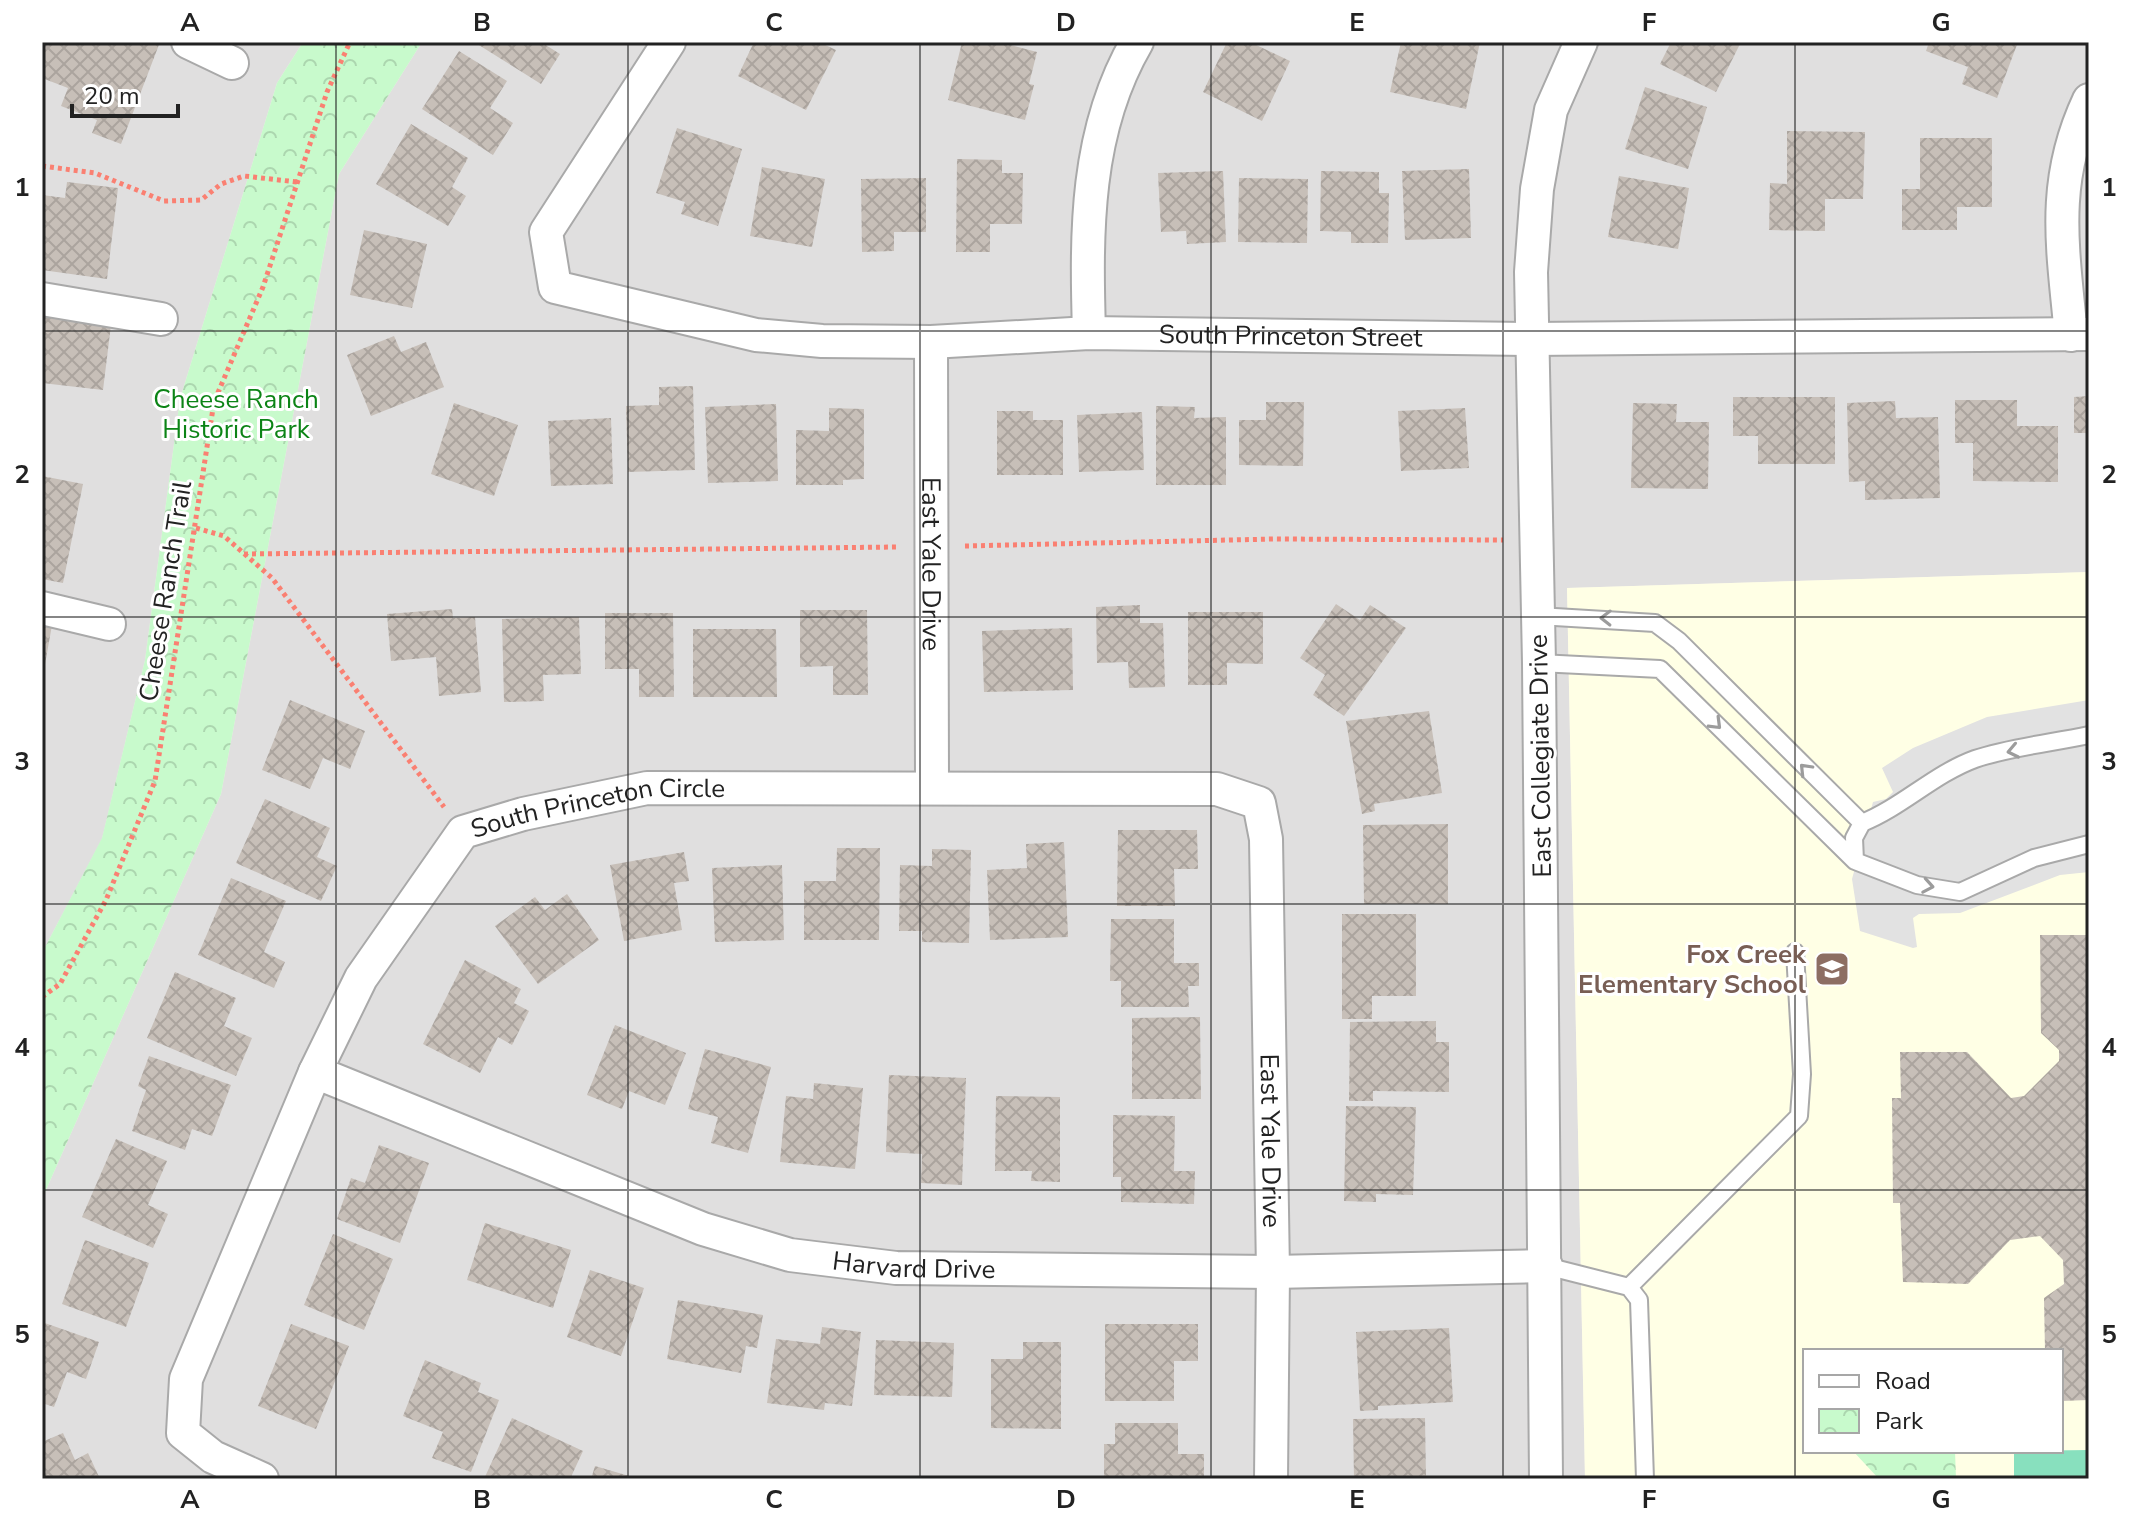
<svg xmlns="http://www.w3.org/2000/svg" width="2131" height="1521" font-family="'Nunito Sans',sans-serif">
	<defs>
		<pattern id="park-crowns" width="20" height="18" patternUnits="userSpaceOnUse" patternTransform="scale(2)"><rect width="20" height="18" fill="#c8facc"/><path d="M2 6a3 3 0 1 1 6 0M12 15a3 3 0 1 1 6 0" fill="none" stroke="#acd6af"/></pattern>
		<pattern id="building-cross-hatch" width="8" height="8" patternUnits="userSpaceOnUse" patternTransform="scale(2)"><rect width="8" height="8" fill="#c7bfb8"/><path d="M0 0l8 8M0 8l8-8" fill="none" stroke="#aba49e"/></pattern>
	</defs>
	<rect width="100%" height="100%" fill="#f2efe9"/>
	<path fill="#e0dfdf" d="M42,42h261l-26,41 -97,316 -35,261 -43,179 -60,114z
		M422,42h1667v530l-522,16 18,891h-1543v-280l179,-405 118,-620z"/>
	<path fill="#ffffe5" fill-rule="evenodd" d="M2089,572v907h-504l-18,-891zM1805,1351h256v100h-256z"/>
	<path fill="url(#park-crowns)" d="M303,42h119l-83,132 -118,620 -179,405v-246l60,-115 43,-178 35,-261 97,-316z
		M1853,1451h102l1,28h-77z"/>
	<path fill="#88e0be" d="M2089,1450v29h-75v-28z"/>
	<path fill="#e2e2e2" d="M2089,700v172l-29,3 -100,38 -41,1 -6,4 4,29 -4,1 -53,-17 -8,-52 21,-77 13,-3 7,-7 -11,-24 31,-20 74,-31z"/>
	<path fill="url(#building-cross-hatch)" d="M42,42h118l-39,102 -29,-11 5,-13 -36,-14 7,-18 -26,-10z
		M474,42h67l19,12 -19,30z
		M754,42h65l17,8 -30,60 -68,-34z
		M962,42h37l38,10 -8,32 5,1 -9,35 -77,-20z
		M1227,42h23l40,19 -28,60 -59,-29z
		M1401,42h79l-14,67 -76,-17z
		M1671,42h70l-25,50 -56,-28z
		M1929,42h89l-21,56 -35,-14 6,-17 -42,-16z
		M459,51l48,30 -17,27 23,15 -20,32 -71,-46z
		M1645,87l62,20 -19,62 -63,-20z
		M411,124l57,34 -16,29 14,9 -18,30 -72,-42z
		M677,128l65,21 -24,77 -37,-12 4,-12 -29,-9z
		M1787,131l78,1 -2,67h-38v32l-56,-1 1,-47 17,1z
		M1920,138h72v69h-35v23h-55v-41h18z
		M957,159l45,1v13h21l-1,51h-32v28h-34z
		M762,167l63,12 -13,68 -62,-11z
		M1469,169l2,69 -66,2 -3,-69z
		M1223,171l3,71 -39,2 -1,-13 -25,1 -3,-59z
		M1321,171l58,1v21h10l-1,50h-37v-11l-31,-1z
		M1619,176l70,12 -11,61 -70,-12z
		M926,178v54h-32v19l-32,1 -1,-73z
		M1239,178l69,1 -1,64 -69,-1z
		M67,182l51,6 -11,91 -65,-9v-75l23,3z
		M364,230l63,14 -15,64 -62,-13z
		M42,317l69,8 -8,65 -61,-7z
		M394,336l7,16 25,-10 18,45 -73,29 -24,-61z
		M693,386l2,84 -67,2 -2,-66 33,-1v-18z
		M2089,396v37h-15v-36z
		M1733,397h102v67h-77v-28h-25z
		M1955,400h62v26h41v56l-85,-1v-38h-18z
		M1895,401l1,17 42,-1 2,81 -75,2v-19l-16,1 -2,-79z
		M1266,402h38l-1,64 -64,-1v-45h27z
		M454,403l64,22 -24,71 -63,-22z
		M1633,403l44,1 -1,18h33l-1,67 -77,-1z
		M776,404l2,77 -70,2 -3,-76z
		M1156,406l39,1 -1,11 32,-1v68h-70z
		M829,408l35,1v70l-21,1v5h-47v-55l33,1z
		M1465,408l4,60 -68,3 -3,-60z
		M997,411h36v9h30v55h-66z
		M1142,412l2,58 -65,2 -2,-57z
		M611,418l2,66 -62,2 -3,-65z
		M42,476l41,8 -20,99 -21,-4z
		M1336,604l24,16 10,-15 36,23 -62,88 -31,-21 12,-20 -25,-17z
		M1140,605v18h23l2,64 -36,1 -1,-26 -31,1 -1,-56z
		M452,609l1,9 22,-1 6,75 -42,4 -3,-39 -45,4 -4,-47z
		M800,610h67l1,85h-35v-29l-33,1z
		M1188,612h75v52l-36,-1v22h-39z
		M605,613h68l1,84h-35v-28h-34z
		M579,617l2,57 -38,1 1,26 -40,1 -2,-83z
		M42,624l10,1 -8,45h-2z
		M1072,628l1,62 -89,2 -2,-61z
		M693,629h83l1,68h-84z
		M290,700l75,31 -15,38 -27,-11 -13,31 -48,-19z
		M1429,711l13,82 -68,11 1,7 -13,3 -16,-93z
		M265,799l65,29 -13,29 20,9 -16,35 -85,-38z
		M1448,824v80h-84l-1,-79z
		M1118,830h79l1,39h-24l1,37h-58z
		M1064,842l4,95 -78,3 -3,-70 40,-2 -1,-24z
		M837,848h43l-1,92h-75v-59h32z
		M932,849l39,1 -2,93 -47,-1v-11h-23l1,-66 32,1z
		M684,852l5,29 -15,2 8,47 -58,11 -14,-76z
		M782,865l2,75 -69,2 -3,-74z
		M231,878l55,23 -22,51 21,10 -11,26 -76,-33z
		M567,894l32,46 -61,44 -43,-58 40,-29 10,13z
		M1342,914h74v82h-44v23h-30z
		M1111,919h63v44h25v23h-11l1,21h-68v-26h-11z
		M2040,935h49v465l-28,1v-50h-16l-1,-53 20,-14 -1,-24 -23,-24 -30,4 -42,44 -65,-2 -3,-79h-7l-1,-105h9l-1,-46h67l44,46 13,-2 35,-35v-11l-18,-17z
		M465,960l56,29 -7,14 15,8 -17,34 -14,-8 -18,36 -57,-29z
		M175,972l61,26 -12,28 28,12 -16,38 -89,-38z
		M1200,1017l1,82h-69v-81z
		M1436,1021v21h13v50l-76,-1v10h-24l1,-79z
		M615,1025l71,28 -21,52 -36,-14 -7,18 -35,-14z
		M705,1049l66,18 -23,86 -37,-10 7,-26 -30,-8z
		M149,1056l82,29 -19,51 -20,-7 -7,21 -53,-19 14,-41 -8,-4z
		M889,1075l77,3 -4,107 -41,-2 1,-29 -36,-2z
		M814,1083l49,5 -8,81 -75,-7 6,-66 27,3z
		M996,1096l64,1v85l-29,-1 1,-10h-37z
		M1346,1106l70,1 -3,88 -37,-1v8l-32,-1z
		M1113,1115l62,1 -1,55h21l-1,33 -73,-2v-25h-8z
		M116,1139l51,22 -19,44 20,9 -15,34 -71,-31z
		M379,1145l50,18 -29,80 -63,-24 14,-41 14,5z
		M485,1223l86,27 -18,58 -86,-28z
		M333,1234l60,25 -29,71 -60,-25z
		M85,1240l64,23 -23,64 -64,-23z
		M590,1270l54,18 -23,68 -54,-19z
		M678,1300l85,15 -6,33 -11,-2 -5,27 -74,-14z
		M42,1322l57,20 -13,37 -19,-7 -13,35 -12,-4z
		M291,1324l58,22 -33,83 -58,-23z
		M1105,1324h93v37h-24v40h-69z
		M822,1327l39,5 -9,74 -27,-3 -1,7 -57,-7 9,-64 44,5z
		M1449,1328l4,74 -75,4v4l-18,1 -4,-79z
		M876,1340l78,3 -2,54 -78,-2z
		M1023,1342h38v87l-70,-1v-69h32z
		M425,1360l56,23 -3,9 21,8 -28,72 -39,-14 11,-26 -40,-16z
		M512,1418l71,33 -13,28h-86z
		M1425,1418l1,61h-72l-1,-60z
		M1115,1423h63v31h26v25h-100v-35h11z
		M63,1433l12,27 13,-7 12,26h-58v-37z
		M595,1466l41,12v1h-45z"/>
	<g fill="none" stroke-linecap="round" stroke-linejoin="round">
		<defs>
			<path id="lane" d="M1538,616l117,7 24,18 183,182
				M1539,663l121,6 195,192 62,24 43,7 74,-34 55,-14
				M1855,861l-1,-23 8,-15c40,-16 72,-49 113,-64 35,-12 77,-16 114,-24
				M1546,1266l83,21 10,13 6,179
				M1629,1287l170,-171 3,-42 -7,-122"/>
			<g id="street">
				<path d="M188,42l44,21"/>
				<path id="s1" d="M669,42l-123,190 9,55 201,48 66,6 109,1 158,-9 443,6 557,-5"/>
				<path d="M42,299l119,20"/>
				<path d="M1089,333c-3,-101 -4,-202 48,-291"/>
				<path d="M2071,335c-8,-87 -21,-152 18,-235"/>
				<path id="s2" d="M931,342l1,444"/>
				<path d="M42,608l67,16"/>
				<path id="s3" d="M315,1072l388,157 87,26 106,13 377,4 273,-6"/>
				<path id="s4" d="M262,1479l-49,-22 -30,-24 3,-54 129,-307 46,-94 102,-146 60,-18 124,-26 570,1 42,14 7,36 7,433 -2,207"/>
				<path d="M1546,1479l-7,-816 -8,-391 6,-83 14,-79 30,-68"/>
			</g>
		</defs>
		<use href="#lane" stroke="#a9a9a9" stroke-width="20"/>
		<use href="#street" stroke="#a9a9a9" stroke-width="36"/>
		<path stroke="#fa8072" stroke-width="5" stroke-dasharray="4 4" stroke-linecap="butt" d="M42,166l53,7 69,28 37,-1 20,-16 23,-8 53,6
			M196,528l28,8 48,42 172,229
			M965,546l309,-7 229,1
			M244,554l655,-7
			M42,997l18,-13 46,-84 49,-119 59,-379 49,-115 64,-195 23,-50"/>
		<use href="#lane" stroke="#fff" stroke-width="16"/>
		<use href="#street" stroke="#fff" stroke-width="32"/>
	</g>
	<defs><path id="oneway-chevron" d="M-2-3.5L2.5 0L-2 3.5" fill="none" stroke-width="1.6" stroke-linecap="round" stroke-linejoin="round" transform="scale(2)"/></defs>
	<g stroke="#9c9c9c">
		<use href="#oneway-chevron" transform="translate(1606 618) rotate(-179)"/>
		<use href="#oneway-chevron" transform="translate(1716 724) rotate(45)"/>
		<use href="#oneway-chevron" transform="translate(2013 751) rotate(168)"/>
		<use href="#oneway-chevron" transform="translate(1805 769) rotate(-134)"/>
		<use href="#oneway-chevron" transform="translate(1928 886) rotate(10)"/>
	</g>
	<path fill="none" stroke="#222" stroke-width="2" stroke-opacity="0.55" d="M336,42v1437M628,42v1437M920,42v1437M1211,42v1437M1503,42v1437M1795,42v1437M42,331h2047M42,617h2047M42,904h2047M42,1190h2047"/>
	<defs>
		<symbol id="school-square" viewBox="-11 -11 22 22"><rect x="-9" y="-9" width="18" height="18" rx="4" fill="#8d6e63" stroke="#fff"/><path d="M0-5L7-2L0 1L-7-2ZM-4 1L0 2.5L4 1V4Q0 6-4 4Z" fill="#fff"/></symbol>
	</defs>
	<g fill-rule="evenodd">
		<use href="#school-square" x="1812" y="949" width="40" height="40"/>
	</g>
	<g text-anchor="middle" stroke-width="6" stroke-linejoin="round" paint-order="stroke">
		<g font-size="26" fill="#222" stroke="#fff">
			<text dy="9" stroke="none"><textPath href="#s1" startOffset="1024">South Princeton Street</textPath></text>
			<text dy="9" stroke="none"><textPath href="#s2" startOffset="222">East Yale Drive</textPath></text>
			<text transform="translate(165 591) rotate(-81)" y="9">Cheese Ranch Trail</text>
			<text transform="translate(1540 756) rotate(-91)" y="9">East Collegiate Drive</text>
			<text dy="9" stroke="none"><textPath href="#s4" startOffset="900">South Princeton Circle</textPath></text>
			<text dy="9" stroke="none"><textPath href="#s4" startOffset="1904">East Yale Drive</textPath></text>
			<text dy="9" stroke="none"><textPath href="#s3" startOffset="634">Harvard Drive</textPath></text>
		</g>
		<g font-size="26" fill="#0c8416" stroke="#fff">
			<text x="236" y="408">Cheese Ranch<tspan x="236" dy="30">Historic Park</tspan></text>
		</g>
		<g font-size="26" font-weight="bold" fill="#785e54" stroke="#fff" text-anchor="end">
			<text x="1806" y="963">Fox Creek<tspan x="1806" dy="30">Elementary School</tspan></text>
		</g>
	</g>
	<rect width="2131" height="1521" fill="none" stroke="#ffffff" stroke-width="88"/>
	<rect x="1803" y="1349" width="260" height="104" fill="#ffffff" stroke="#a7a7a7" stroke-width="2"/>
	<rect x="1819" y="1375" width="40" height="12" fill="#ffffff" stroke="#a7a7a7" stroke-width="2"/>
	<text x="1875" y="1389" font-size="24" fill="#222222">Road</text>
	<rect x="1819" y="1409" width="40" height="24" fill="url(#park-crowns)" stroke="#a7a7a7" stroke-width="2"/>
	<text x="1875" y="1429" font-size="24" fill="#222222">Park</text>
	<path d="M72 104v12h106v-12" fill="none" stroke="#222222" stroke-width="4"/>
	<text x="84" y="104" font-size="24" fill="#222222" stroke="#ffffff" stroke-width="6" paint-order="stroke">20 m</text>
	<rect x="44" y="44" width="2043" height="1433" fill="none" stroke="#222" stroke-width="3"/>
	<g font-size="26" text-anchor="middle" font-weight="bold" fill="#222">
		<text x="190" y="31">A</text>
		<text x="482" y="31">B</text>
		<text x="774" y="31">C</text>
		<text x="1066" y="31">D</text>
		<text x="1357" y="31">E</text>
		<text x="1649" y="31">F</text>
		<text x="1941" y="31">G</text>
		<text x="22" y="196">1</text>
		<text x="2109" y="196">1</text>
		<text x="22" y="483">2</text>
		<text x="2109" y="483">2</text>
		<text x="22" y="770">3</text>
		<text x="2109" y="770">3</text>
		<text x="22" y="1056">4</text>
		<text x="2109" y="1056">4</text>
		<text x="22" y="1343">5</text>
		<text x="2109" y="1343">5</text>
		<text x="190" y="1508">A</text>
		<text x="482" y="1508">B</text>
		<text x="774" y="1508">C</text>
		<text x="1066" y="1508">D</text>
		<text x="1357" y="1508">E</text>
		<text x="1649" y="1508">F</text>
		<text x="1941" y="1508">G</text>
	</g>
</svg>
